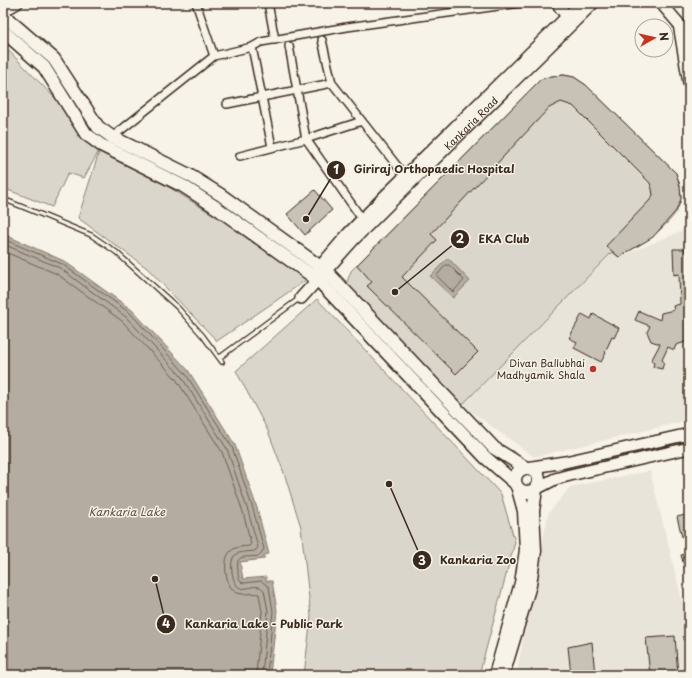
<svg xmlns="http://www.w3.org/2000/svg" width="692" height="678" font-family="'Playpen Sans',sans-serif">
	<rect width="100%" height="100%" fill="#f7f3e8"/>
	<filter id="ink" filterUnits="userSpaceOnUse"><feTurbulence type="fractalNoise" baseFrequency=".025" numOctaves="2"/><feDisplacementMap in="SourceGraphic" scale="8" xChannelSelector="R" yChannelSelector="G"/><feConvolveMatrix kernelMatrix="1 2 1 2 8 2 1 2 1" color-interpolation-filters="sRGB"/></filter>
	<g filter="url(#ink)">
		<path fill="#e9e4d9" d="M689,228v192l-155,37 -72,-52 150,-153 7,5z
			M650,471l39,157v47h-170l-1,-9 30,-152 22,-27z"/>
		<path fill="#dbd6cb" stroke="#8b8074" d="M3,45l98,100 211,131 -95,65 -70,-73 -69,-50 22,-69 -16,29 -16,-5 -16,34 -49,-19z
			M564,75l10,2 12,8 90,88c3,8 5,16 5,25 -3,26 -42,47 -62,59l-7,-5 -150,153 -113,-117 -2,-6 4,-11 190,-192 11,-3z
			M317,299l184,195 14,48 -36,133h-175l7,-59 -10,-89 -17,-54 -16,-42 -32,-60z"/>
		<path fill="#b4aca0" stroke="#84786c" d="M3,234l61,27 68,49 56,60 47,75 22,63 12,46 -5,1v4l-24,3 3,17 23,-2v4h6l5,29 -7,65h-267z
			M448,258l22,23 -17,17 -23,-22z"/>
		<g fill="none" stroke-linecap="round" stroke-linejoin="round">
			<path stroke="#6b5e52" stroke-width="1" d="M3,239l59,25 68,49 55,60 47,74 21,62 11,40 -5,7c-14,2 -24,-3 -21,14 0,5 0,9 3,12l3,1 17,-2 8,6 4,24 -6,64
				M3,244l57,24 66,49 55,59 46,73 21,62 10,36 -3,4c-6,1 -16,0 -21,5 -5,6 -2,29 6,32 6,2 13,-3 19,-1 2,0 3,2 5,3l4,21 -6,64
				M3,251l54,23 65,47 54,58 46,73 21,60 8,32 -2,2c-6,1 -13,0 -18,5 -9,7 -6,33 3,40 8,6 16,1 25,3l3,17 -6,64
				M446,265h3l15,15 -11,12 -16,-16z"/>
		</g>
		<path fill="#c8c1b6" stroke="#3b2a1e" d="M564,75l10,2 12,8 90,88 4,13 1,13 -5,12 -23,26 -34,20 -13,-11 44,-46 3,-5 -1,-6 -2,-6 -77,-77 -12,-4 -12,6 -118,126 6,6 -35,37 76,75 -22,22 -89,-88 5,-4 -15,-17 184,-186 11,-3z
			M315,190l17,20 -27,25 -18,-21z
			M673,249h12l1,4h3v88l-13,4 -2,5 -6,-3 -6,13 2,2 -2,7 -9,-2 1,-4 -3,-2 9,-17 -9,-3 -4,-9 3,-6 -15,-6 4,-9 21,9 1,-7 13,-3 -1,-4 7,-2 -1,-30 -5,1z
			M582,314l9,5 2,-5 26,14 -5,10 -2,-1 -7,15 1,1 -5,9 -27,-14 3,-6 -8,-4z
			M689,514v22l-7,1 -5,-20z
			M689,553v22l-2,1 -6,-21z
			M675,636l3,39h-28l-4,-37z
			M592,642l3,33h-24l-3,-28z"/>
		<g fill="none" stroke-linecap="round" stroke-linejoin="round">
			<defs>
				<path id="lane" d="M3,199l42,17 46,19 25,17 62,56 25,28 19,26
					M219,358l81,-60"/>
				<path id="street" d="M196,3l18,53
					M268,3l7,37
					M322,40l10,43 73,93
					M289,46l17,93 56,80
					M252,47l20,100
					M227,104l105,-21
					M111,138l103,-82 38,-9 9,-5 86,-15 174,-24
					M240,156l66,-17 56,-18"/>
				<g id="secondary">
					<path d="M557,3l14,19"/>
					<path d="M661,3l18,21 10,59"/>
					<path d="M3,11l14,-8"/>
					<path d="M319,268l29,-34 36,-37 197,-194"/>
					<path id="s1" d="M301,298l53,-59 36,-36 203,-200"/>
					<path d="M526,468l39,-6 124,-28"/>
					<path d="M536,489l19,-10 15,-4 119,-27"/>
				</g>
				<path id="primary" d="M3,15l51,44 44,68 14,10 77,38 32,20 105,76 168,177 32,20
					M3,31l41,36 42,67 15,11 82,41 31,20 104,74 167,177 30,26
					M515 480a12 12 0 1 1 24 0a12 12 0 1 1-24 0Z
					M495,675l26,-92 5,-33 -2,-39 -6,-22
					M503,675l27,-90 5,-34 -2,-40 3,-22"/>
			</defs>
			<use href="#lane" stroke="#3b2a1e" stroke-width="6"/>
			<use href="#street" stroke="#3b2a1e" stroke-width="10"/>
			<use href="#secondary" stroke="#3b2a1e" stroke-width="14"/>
			<use href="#primary" stroke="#3b2a1e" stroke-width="15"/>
			<use href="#lane" stroke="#f7f3e8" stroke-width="3.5"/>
			<use href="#street" stroke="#f7f3e8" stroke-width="7"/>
			<use href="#secondary" stroke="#f7f3e8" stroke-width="11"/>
			<use href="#primary" stroke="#f7f3e8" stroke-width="12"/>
		</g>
	</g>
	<circle fill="#c8321e" stroke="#f7f3e8" stroke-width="1.5" cx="593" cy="369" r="4"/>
	<g text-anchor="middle" stroke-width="3" stroke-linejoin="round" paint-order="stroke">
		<g font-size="10" fill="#3b2a1e" stroke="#f7f3e8">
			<text dy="4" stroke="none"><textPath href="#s1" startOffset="244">Kankaria Road</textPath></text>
		</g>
		<g font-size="10" fill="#3b2a1e" stroke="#f7f3e8" text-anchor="end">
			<text x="585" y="367">Divan Ballubhai<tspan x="585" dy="12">Madhyamik Shala</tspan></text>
		</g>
		<g font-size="11" font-style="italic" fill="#5f5145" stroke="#f7f3e8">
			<text x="127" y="516">Kankaria Lake</text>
		</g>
	</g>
	<path fill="none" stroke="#3b2a1e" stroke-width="1.5" d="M306 219L336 170M395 292L460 239M389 484L422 560M155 579L166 624"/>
	<g fill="#3b2a1e" stroke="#f7f3e8" stroke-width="1.5">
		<circle cx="306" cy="219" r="4"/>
		<circle cx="395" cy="292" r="4"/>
		<circle cx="389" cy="484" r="4"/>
		<circle cx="155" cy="579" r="4"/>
		<circle cx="336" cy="170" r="10"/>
		<circle cx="460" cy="239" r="10"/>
		<circle cx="422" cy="560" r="10"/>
		<circle cx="166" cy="624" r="10"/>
	</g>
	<g font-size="12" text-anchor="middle" font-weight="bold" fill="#fff">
		<text x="336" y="174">1</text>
		<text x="460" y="243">2</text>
		<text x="422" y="565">3</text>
		<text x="166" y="628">4</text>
	</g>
	<g font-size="11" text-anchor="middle" font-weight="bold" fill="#3b2a1e" stroke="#f7f3e8" stroke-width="3" stroke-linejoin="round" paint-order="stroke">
		<text x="434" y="173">Giriraj Orthopaedic Hospital</text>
		<text x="504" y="243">EKA Club</text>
		<text x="478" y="564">Kankaria Zoo</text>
		<text x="264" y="628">Kankaria Lake - Public Park</text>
	</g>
	<rect width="692" height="678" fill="none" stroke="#f7f3e8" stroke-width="16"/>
	<rect x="8" y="8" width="676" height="662" fill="none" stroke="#3b2a1e" stroke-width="1.5" filter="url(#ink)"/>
	<g transform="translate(654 38) rotate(82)"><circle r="19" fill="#f7f3e8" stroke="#aca397"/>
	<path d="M0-3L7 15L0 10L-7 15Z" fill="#c8321e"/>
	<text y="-6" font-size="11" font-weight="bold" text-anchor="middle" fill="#3b2a1e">N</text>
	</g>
</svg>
